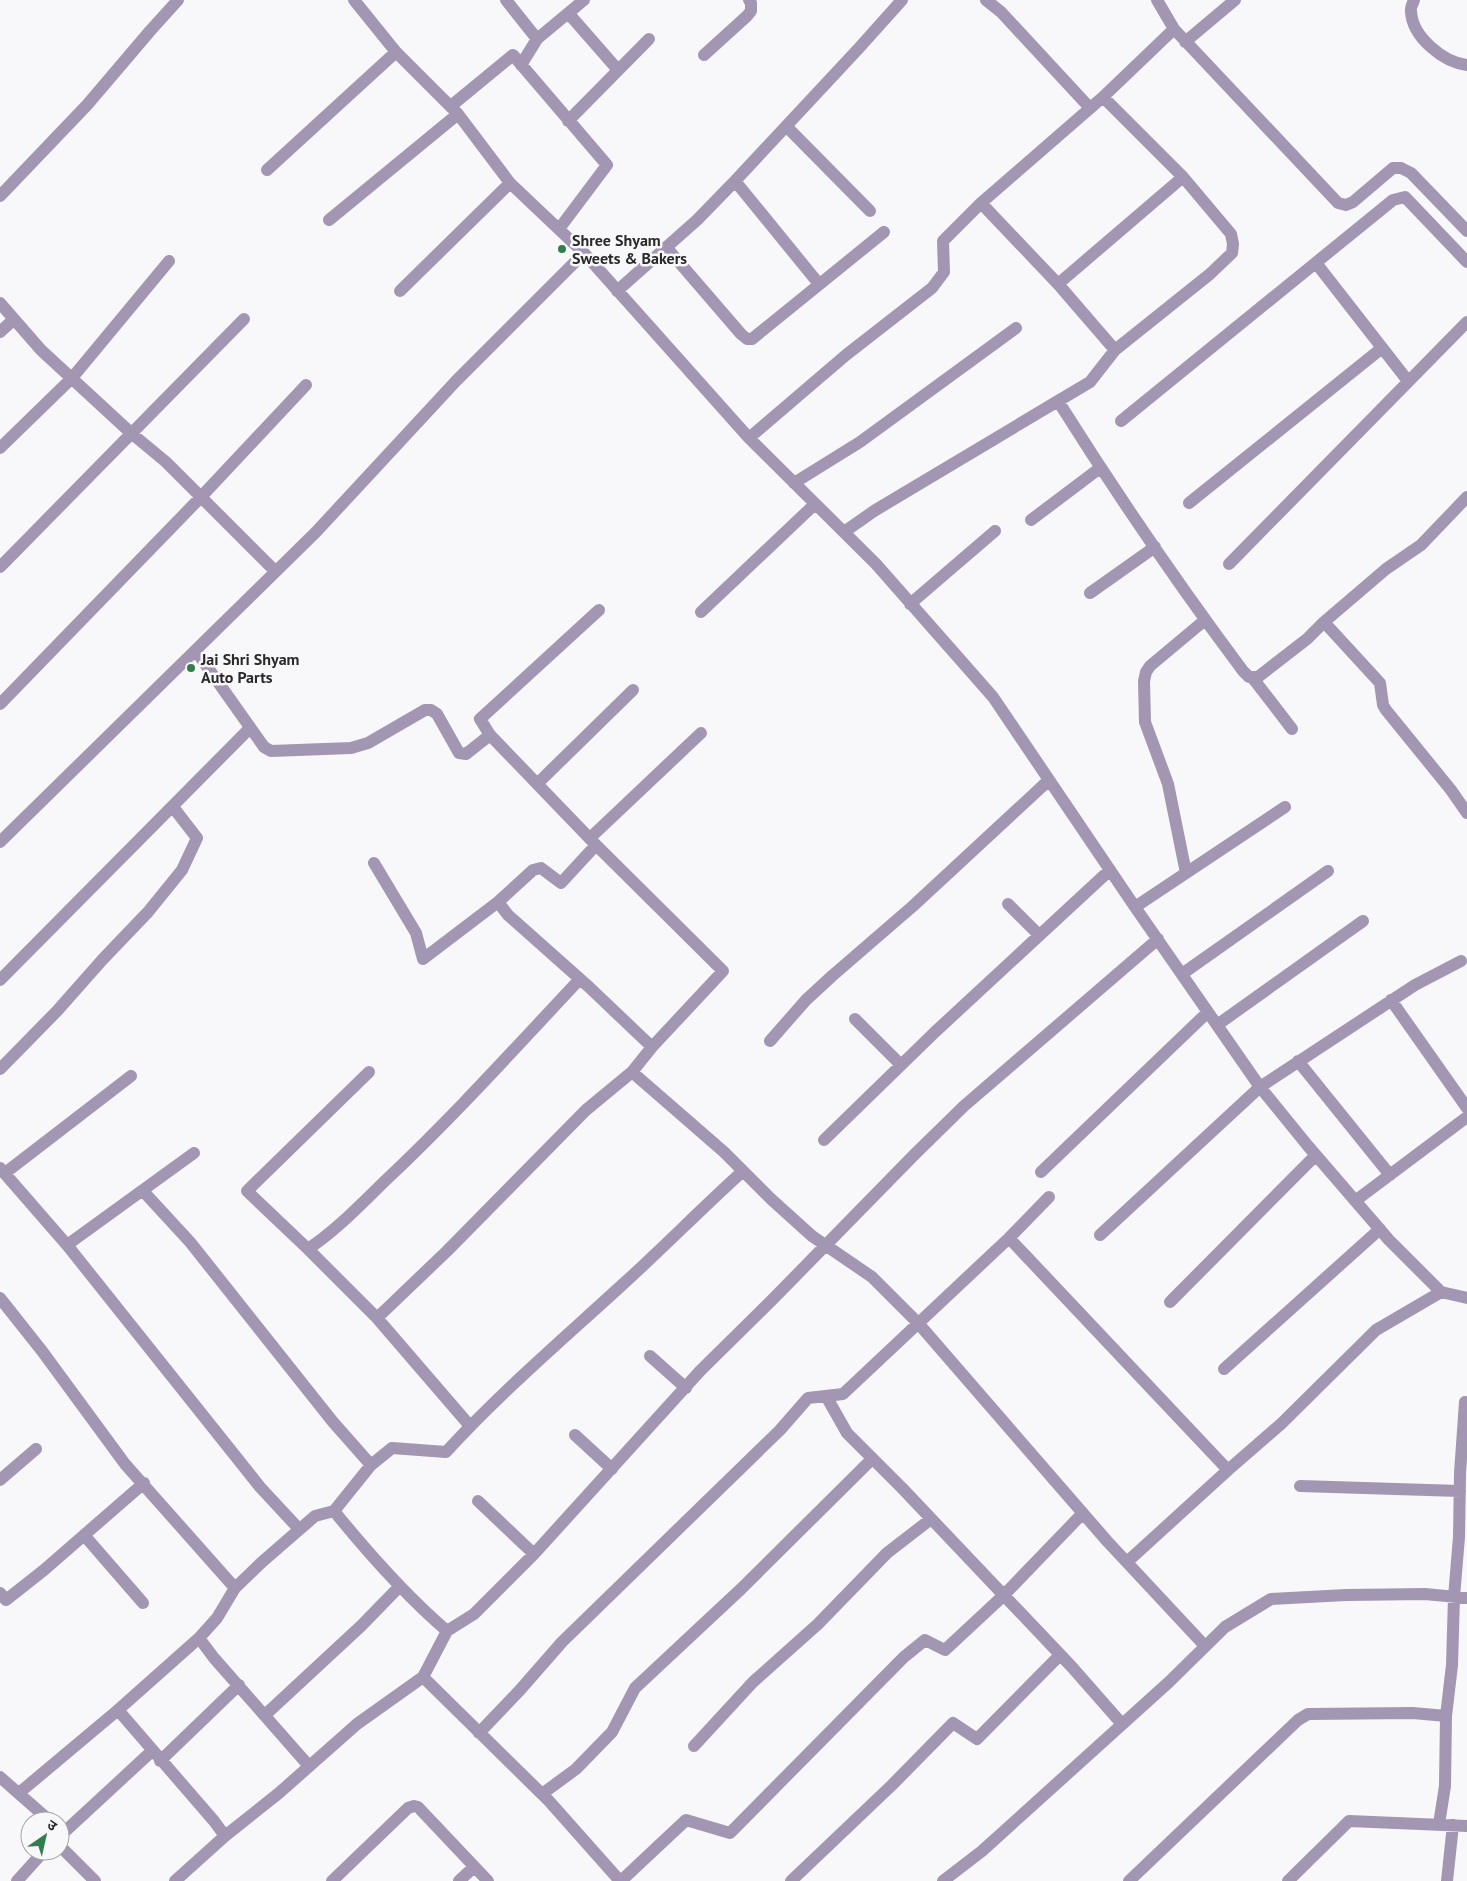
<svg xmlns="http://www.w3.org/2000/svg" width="1467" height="1881" font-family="'PT Sans','Noto Sans Devanagari',sans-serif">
	<rect width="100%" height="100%" fill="#f8f7fa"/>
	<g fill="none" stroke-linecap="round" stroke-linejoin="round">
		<path stroke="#a296b3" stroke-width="12" d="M354,0l42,52 62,62 52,69 74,70
			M506,0l31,39 -16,26
			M986,0l15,12 89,96
			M1157,0l17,29
			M1414,0c-1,3 -4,8 -3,11 1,26 32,51 56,54
			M569,14l49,56
			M537,39l47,-39
			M1185,42l50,-42
			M704,55l43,-39 4,-5v-8l-2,-3
			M1103,97l71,-68 164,174 8,2 7,-3 40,-34h8l10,5 56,58
			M451,106l62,-51 94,110 -48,64
			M568,121l81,-82
			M786,126l84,85
			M267,170l129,-118
			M735,181l84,103
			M0,196l87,-91 63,-74 28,-31
			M981,203l122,-106 80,80 48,57 2,10 -1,9 -22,21 -95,76
			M329,220l129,-106
			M666,247l75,87 6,5h5l132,-107
			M1316,263l92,118
			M1058,284l125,-107
			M400,291l110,-108
			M617,291l80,-71 38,-39 124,-133 43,-48
			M0,303l41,47 90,83 35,29 109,109
			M0,332l13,-12
			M1121,421l272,-221 12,-3 62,65
			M749,438l97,-83 86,-67 12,-16 -1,-31 38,-38 77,81 57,66 -25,32 -32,19
			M0,448l72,-70 97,-117
			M794,483l66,-41 156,-114
			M1189,503l193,-155
			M1031,520l69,-52
			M844,532l30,-21 184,-110c58,92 120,183 185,270l6,6h9l49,-38 17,-17 62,-53 35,-24 46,-48
			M1229,564l238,-242
			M0,567l244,-248
			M1090,593l65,-46
			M910,604l85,-73
			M701,612l114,-108
			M1324,622l56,61 3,22 3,5 65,80 16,23
			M196,651l68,96 7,4 80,-3 17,-5 57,-33h6l6,4 22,39 7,1 24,-19 106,110 -35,38 -20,-15 -8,2 -35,32 10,13 81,72 63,60 -20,25 92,80 47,47 41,37 60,41 46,46 189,218 98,105
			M1252,677l40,52
			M0,704l200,-206 106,-113
			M490,735l-10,-16 119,-109
			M538,783l95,-93
			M590,838l111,-105
			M0,842l316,-310 140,-151 128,-128 165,185 127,126 117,133 142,210 125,180 48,59 81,94 52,52 26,6
			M596,845l127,126 -71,76
			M374,863l42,70 7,26 75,-57
			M1186,873l-18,-89 -23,-62 -1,-41 2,-9 4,-6 55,-46
			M1008,904l31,31
			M1135,907l150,-100
			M1182,974l146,-103
			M0,980l250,-252
			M1391,1000l76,108
			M855,1019l46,46
			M1217,1025l146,-104
			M770,1041l36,-41 26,-24 81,-70 136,-126
			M1298,1061l92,114
			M0,1069l57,-58 46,-52 45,-47 34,-42 15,-32 -24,-31
			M369,1072l-122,119 61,58c29,-19 54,-46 79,-70 67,-63 129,-132 192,-199
			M824,1140l111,-108 175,-162
			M0,1168l67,77 193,242 39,42
			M1041,1172l167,-160
			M5,1173l126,-97
			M143,1191l47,51 143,180 38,43 21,-17 54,4c55,-60 116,-112 176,-167 41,-37 80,-77 121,-114
			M1355,1201l112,-84
			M1100,1235l160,-148 155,-102 46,-24
			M1009,1238l40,-41
			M67,1245l127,-92
			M308,1249l69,69 70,-67 139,-141 46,-38
			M0,1298l42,53 83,113 110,124
			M1170,1302l146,-147
			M377,1318l93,108
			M650,1356l36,32
			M1224,1369l156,-140
			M826,1396l21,37 55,55 169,178 51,58
			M575,1435l37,34
			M371,1465l-37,46c35,43 71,84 113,120l-24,46 126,124 71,80
			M0,1480l36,-31
			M1300,1486l160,5
			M478,1501l56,53
			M84,1535l59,68
			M1127,1562l101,-92 53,-46 95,-94 65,-38
			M0,1593l6,7 38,-30 100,-87
			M447,1631l27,-17 60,-60 166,-183 73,-72 141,-144 50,-49 194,-167
			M199,1638l15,20 95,108
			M265,1715l96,-89 39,-40
			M479,1733l41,-43 42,-48 218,-212 28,-32 35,-4 166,-156 219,232
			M694,1746l59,-64 65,-58 69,-71 44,-34
			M160,1761l79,-76
			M0,1777l50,44
			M19,1793l99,-83
			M542,1794l34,-25 36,-37 23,-44 106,-99 131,-130
			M1439,1824l6,-38 1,-70 6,-51 2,-68 5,-60 1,-64 5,-71
			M60,1836l92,-85
			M225,1836l54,-43 78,-69 66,-47
			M60,1846l35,35
			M17,1881l27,-30
			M175,1881l50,-45 -11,-15 -96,-111 81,-72 18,-20 18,-30 27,-26 53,-46 19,-5
			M332,1881l76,-73 6,-2 4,1 70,74
			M459,1881l15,-14
			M621,1881l65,-61 44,13 174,-176 21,-17 20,10 58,-54 80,-83
			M791,1881l101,-96 61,-62 24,16 83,-84
			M943,1881l39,-30 187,-169 56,-55 46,-28 75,-4 79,-1 42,4
			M1129,1881l169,-161 10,-6 105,-1 33,3
			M1288,1881l61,-60 118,5
			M1447,1881l6,-56"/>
	</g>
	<g fill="#317e4d" stroke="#f8f7fa" stroke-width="2">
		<circle cx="562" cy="249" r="5"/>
		<circle cx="191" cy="668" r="5"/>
	</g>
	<g text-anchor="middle" stroke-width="5" stroke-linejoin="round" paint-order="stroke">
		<g font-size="16" font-weight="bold" fill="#2a2a2b" stroke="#f8f7fa" text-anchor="start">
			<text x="572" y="246">Shree Shyam<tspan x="572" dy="18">Sweets &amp; Bakers</tspan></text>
			<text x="201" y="665">Jai Shri Shyam<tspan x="201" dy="18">Auto Parts</tspan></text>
		</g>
	</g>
	<g transform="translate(45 1836) rotate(34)"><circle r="24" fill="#f8f7fa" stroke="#a6a5a7"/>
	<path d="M0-4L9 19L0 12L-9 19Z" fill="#317e4d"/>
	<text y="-8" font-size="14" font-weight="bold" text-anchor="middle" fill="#2a2a2b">उ</text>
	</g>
</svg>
